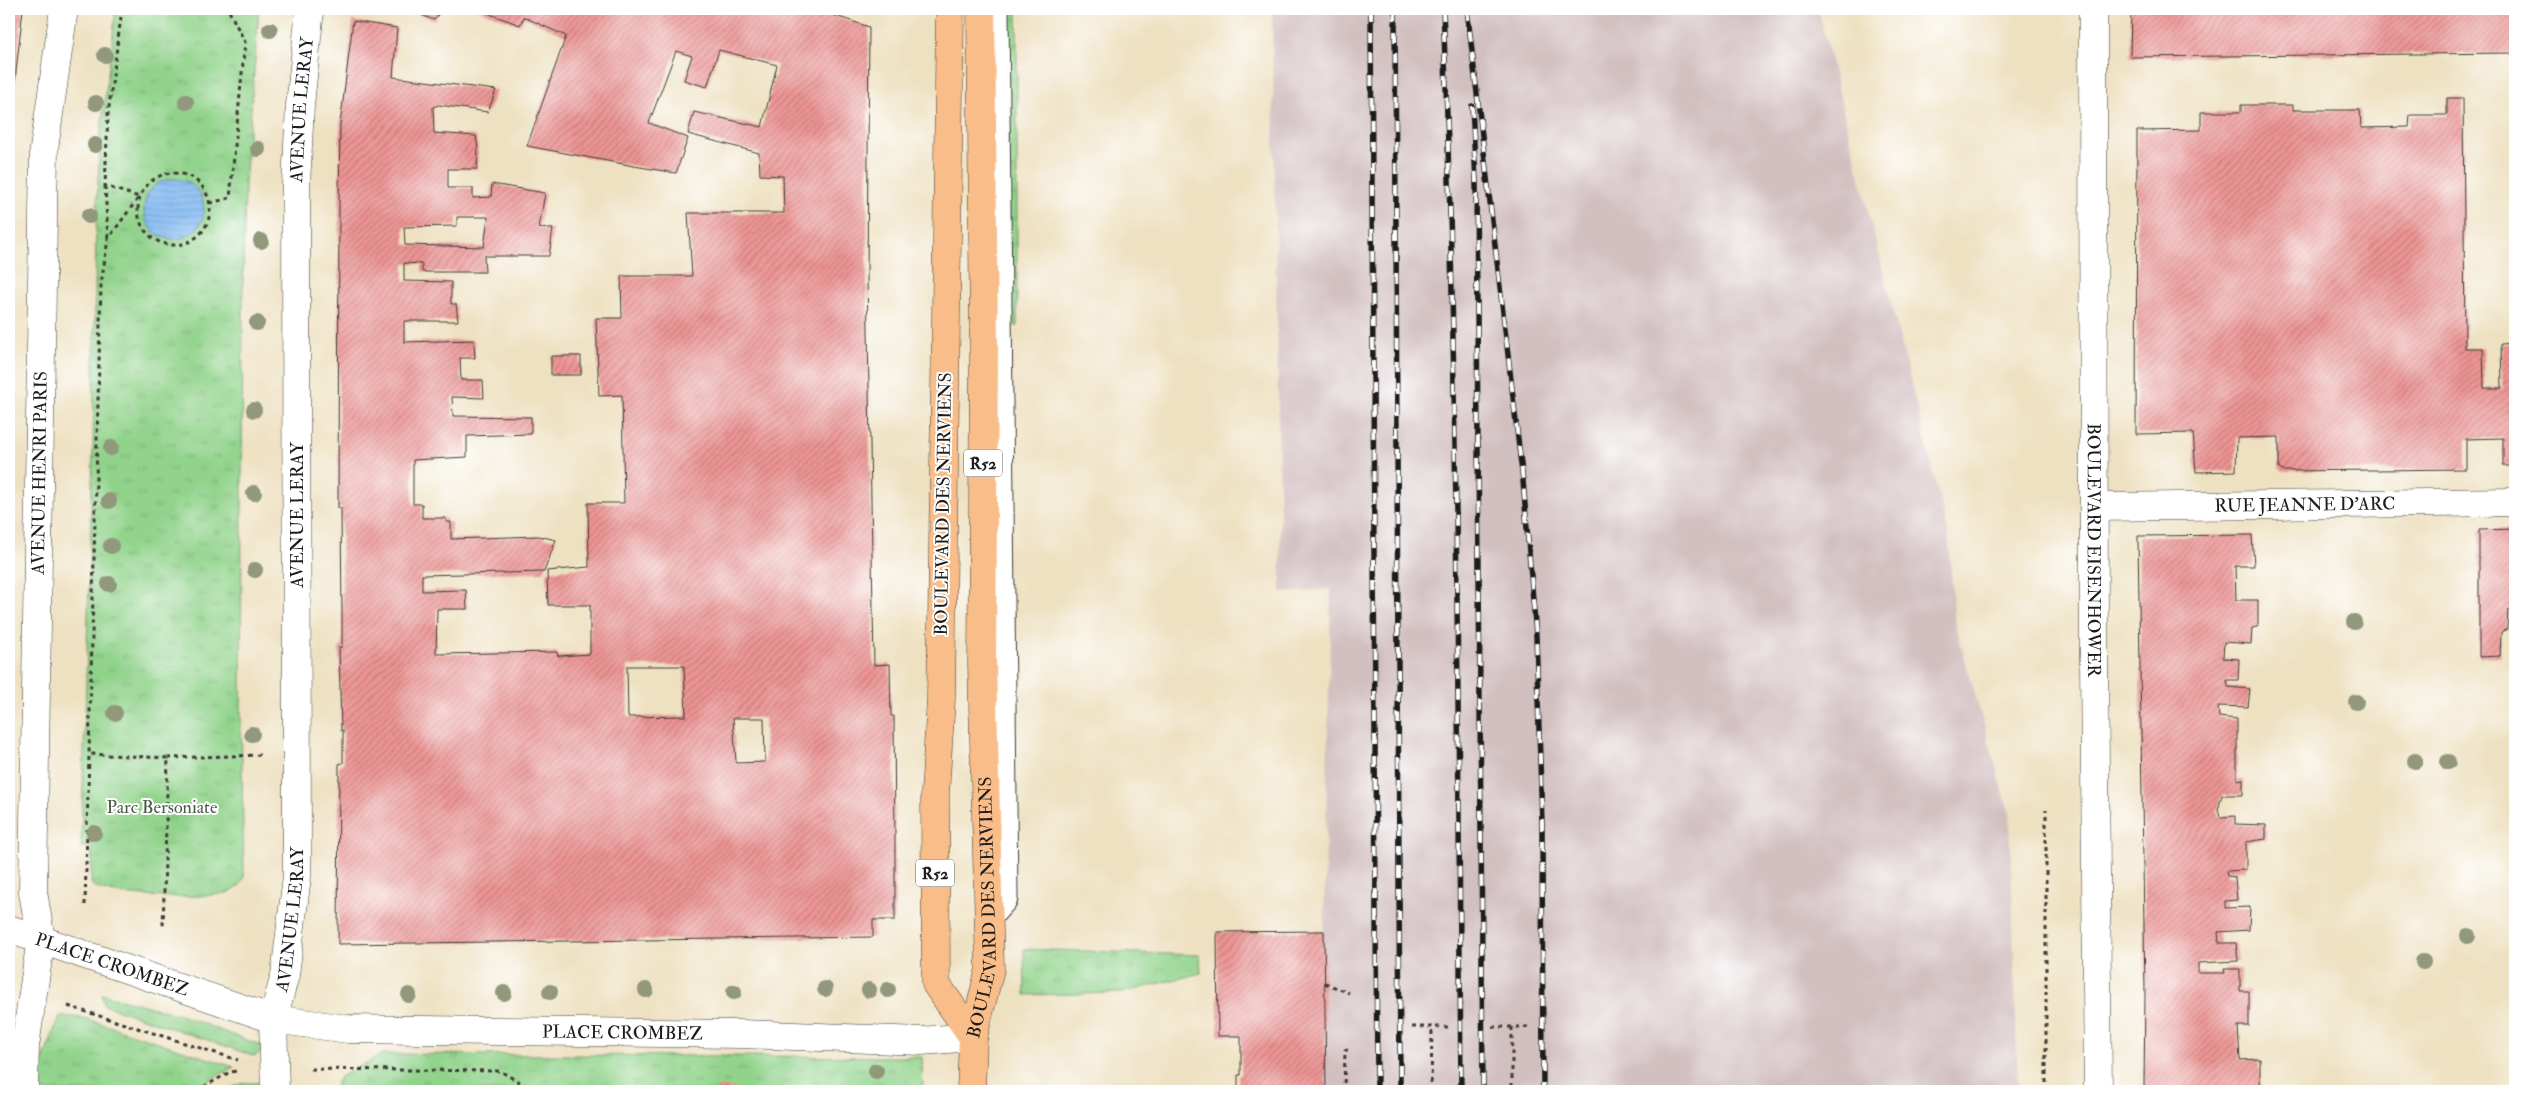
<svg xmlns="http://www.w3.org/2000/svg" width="2524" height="1100" font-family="'IM FELL Double Pica',serif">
	<defs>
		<pattern id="grass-tufts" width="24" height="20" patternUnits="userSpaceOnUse" patternTransform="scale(1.25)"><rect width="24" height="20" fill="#91d38b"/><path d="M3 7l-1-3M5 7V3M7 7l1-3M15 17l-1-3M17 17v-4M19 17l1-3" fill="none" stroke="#7cb577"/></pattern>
		<pattern id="water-rules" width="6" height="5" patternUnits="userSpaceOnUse" patternTransform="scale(1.25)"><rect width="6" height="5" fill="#83baf2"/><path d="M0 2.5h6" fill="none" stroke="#719fcf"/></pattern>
		<pattern id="building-hatch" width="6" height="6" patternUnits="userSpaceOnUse" patternTransform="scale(1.25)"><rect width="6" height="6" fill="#ed9594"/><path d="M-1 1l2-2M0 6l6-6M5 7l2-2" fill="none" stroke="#bf7978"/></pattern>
	</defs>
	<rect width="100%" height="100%" fill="#fff"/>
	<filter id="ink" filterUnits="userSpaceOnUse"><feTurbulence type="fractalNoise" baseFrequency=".02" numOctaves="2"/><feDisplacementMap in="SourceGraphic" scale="10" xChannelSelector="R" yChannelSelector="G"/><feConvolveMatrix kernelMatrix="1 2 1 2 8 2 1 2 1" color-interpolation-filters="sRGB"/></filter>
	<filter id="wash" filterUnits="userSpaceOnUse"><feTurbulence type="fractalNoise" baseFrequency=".0096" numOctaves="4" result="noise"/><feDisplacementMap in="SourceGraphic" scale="20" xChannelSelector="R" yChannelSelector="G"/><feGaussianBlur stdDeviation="1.12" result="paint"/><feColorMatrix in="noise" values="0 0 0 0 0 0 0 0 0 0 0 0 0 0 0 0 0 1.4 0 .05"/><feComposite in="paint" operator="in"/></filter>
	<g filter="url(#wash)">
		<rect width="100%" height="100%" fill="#eee1c1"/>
		<path fill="#d2bfc0" d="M1272,9h546l130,523 7,93 55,190 8,276h-692l-2,-160 7,-342 -50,4z"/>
		<path fill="url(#grass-tufts)" stroke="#567854" d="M116,9h143l-14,175 -2,99 -2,432 3,161c-2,8 -7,13 -15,16 -22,7 -123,8 -138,-8l1,-37h-11l12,-397 3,-225 4,-87z
			M1006,9h11v317l-7,-1z
			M1024,949l176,6 1,18 -80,20 -96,2z
			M102,994l75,20 91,34 -14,8 -150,-51z
			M60,1016l24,2 150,49 -41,22 -14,2h-142l5,-29z
			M383,1054l539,3 1,34h-591l8,-14z
			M244,1083h25v8h-47z"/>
		<path fill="url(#water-rules)" stroke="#506b87" d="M144 209a30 30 0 1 1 60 0a30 30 0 1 1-60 0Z"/>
		<g id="blocks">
			<path fill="url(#building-hatch)" fill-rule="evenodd" d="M9,9h14l-13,116h-1z
				M423,9h17l-3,8 -3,3 -13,-5z
				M476,9h339l54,18 -2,250 7,388 16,-1 1,52h3l1,125v79h-22v17l-535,7 1,-180 4,-1v-33l-2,1 -2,-84h3v-28l-1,-111h-3l1,-301 1,-82 13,-104 44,7 -4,49 103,13 -8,22 -49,-7 -6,2 1,26 42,3 2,13 -1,20h-29v19h25v10l18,-1 1,-13 53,9 -6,35 14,1 -4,27h-65l1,16h-63v-8l-18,-1v18l47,1v22h5l2,17h-54v21l70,-2 1,18h-15l1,22h22l1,18 -32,-1 1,19 78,1v17l-64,2v21l-54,3v44h9v14h24v4h5v17l88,-3 17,4 -12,32 -122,3v16l44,-1 1,19h-30l-1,45 121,-2 1,4 32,-2v-49h-42l-1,-34 42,-4 -1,-64h36l-2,-108 -23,1 -3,-78h26l-1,-42h71l-4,-63h96l-1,-37 -23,-1 -1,-22 -71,-19 6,-22 68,15 15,-62 -58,-15 -12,37 -23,-7 8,-24 -16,-5 -27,72 39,15 -12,35 -42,-7 -107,-20 39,-110 -42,-19 -4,8zM457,217h31l-4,30 -79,-2 -1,-18 53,-1zM627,666h57l2,50 -58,1zM733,718h31l1,44 -29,1z
				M2131,9h384v44l-385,4z
				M2447,98h16l2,250h18l1,40h18l-1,-44 14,-1v123h-12v-28l-37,1v30l-183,2 -4,-2v-32l-42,1 -1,33 -40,1 -3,-39 -57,1 1,-303 64,-1v-18h40v-7h52v5h67l1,18 48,-1 1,-12h37z
				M551,356h30v19h-30z
				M2515,529v80l-7,1 -1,19 -6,3 -1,24 -21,1v-127z
				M2252,535l2,31h-19l1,34h22v27l-6,1 -1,16 -27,-2 -1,16 16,1 -1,21h-11l1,7 22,2 -2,18 -30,-1 1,11 18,2v61l6,-1v16h-21l-4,15 2,7 15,-1v8l31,1v14l-20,3v28l-20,1 1,5 8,1 2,23 -12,1v7l25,-1 -1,23 -31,2 1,11h17l2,18 -40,2v10h27l-1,-4h16v22h9v35h-11l2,34 20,-1v30l5,2h-121l1,-100 -7,-455z
				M1324,931l2,160h-88v-16h3v-39h-23l-1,-104z
				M718,1086l25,4v1h-26z"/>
		</g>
	</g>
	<g filter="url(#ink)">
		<use href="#blocks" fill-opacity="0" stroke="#3c3a35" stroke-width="1"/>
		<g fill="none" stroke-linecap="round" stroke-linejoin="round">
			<defs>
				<path id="service" d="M989,917l16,-18 -9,-890"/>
				<g id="minor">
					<path id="s1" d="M2095,507l420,-5"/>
					<path id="s2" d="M9,929l264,90 75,10 393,5 180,7 52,-4"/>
					<path id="s3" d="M24,1091l1,-45 16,-107 -8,-47 11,-743 20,-140"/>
					<path id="s4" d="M275,1091l-2,-72 12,-44 12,-99 -1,-691 4,-80 10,-96"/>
				</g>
				<g id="tertiary">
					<path id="s5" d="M2093,9l1,652 4,430"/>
				</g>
				<g id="primary">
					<path d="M950,9l-9,690 -6,94 1,191 37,53"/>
					<path id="s6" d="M971,1091l2,-54 17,-68 -8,-305 2,-314 -3,-341"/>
				</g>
			</defs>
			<use href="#service" stroke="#3c3a35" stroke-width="27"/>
			<use href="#minor" stroke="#3c3a35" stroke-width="29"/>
			<use href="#tertiary" stroke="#3c3a35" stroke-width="29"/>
			<use href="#primary" stroke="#3c3a35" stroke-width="29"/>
			<path stroke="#3c3a35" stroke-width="3" stroke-dasharray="4 4" stroke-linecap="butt" d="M122,9l-14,105 -3,72 34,11 -31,42 -7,45 -12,470 79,4 -5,169
				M138 209a36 36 0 1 1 72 0a36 36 0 1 1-72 0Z
				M105,186l3,53
				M210,203l20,-5 15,-156 -17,-33
				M168,758l92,-3
				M85,905l4,-151
				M1325,983l24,10
				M68,1006l170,54
				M1412,1027h39
				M1492,1027h39
				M1512,1027v64
				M311,1069l189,2 35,20
				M197,1091l33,-19 9,-1
				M1344,1091l1,-41h5
				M1431,1091l1,-64
				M2046,1091v-282"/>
			<use href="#service" stroke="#fff" stroke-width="25"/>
			<use href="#minor" stroke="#fff" stroke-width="28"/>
			<use href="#tertiary" stroke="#fff" stroke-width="28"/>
			<use href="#primary" stroke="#f8bd89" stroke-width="28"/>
			<defs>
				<path id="rail" d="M1371,9l6,1082
					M1395,9l5,1082
					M1443,9c15,360 15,721 18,1082
					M1467,9l56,472 13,154 6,188 1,268
					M1472,106l4,75 7,910"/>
			</defs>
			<use href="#rail" stroke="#1c1c1c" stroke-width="5.5"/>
			<use href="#rail" stroke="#fff" stroke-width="4" stroke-dasharray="11" stroke-linecap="butt"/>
		</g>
		<g fill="#91987c">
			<circle cx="270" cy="30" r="8"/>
			<circle cx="105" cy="55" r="8"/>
			<circle cx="186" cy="102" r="8"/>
			<circle cx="96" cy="103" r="8"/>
			<circle cx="95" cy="145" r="8"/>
			<circle cx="258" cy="149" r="8"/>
			<circle cx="89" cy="216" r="8"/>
			<circle cx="261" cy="241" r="8"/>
			<circle cx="257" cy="323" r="8"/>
			<circle cx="254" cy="410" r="8"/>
			<circle cx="111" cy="448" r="8"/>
			<circle cx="254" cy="493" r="8"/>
			<circle cx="109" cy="501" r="8"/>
			<circle cx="111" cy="546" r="8"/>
			<circle cx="255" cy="570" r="8"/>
			<circle cx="109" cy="584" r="8"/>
			<circle cx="2354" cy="622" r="8"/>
			<circle cx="2356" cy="702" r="8"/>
			<circle cx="115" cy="713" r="8"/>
			<circle cx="252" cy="734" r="8"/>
			<circle cx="2415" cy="761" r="8"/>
			<circle cx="2448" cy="762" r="8"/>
			<circle cx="94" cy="833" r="8"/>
			<circle cx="2468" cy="936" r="8"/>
			<circle cx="2423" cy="962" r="8"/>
			<circle cx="825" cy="989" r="8"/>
			<circle cx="646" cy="990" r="8"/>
			<circle cx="869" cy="990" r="8"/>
			<circle cx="888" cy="990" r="8"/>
			<circle cx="550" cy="992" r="8"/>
			<circle cx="734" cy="992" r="8"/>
			<circle cx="504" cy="993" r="8"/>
			<circle cx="409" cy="995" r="8"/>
			<circle cx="876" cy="1071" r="8"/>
		</g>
	</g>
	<g text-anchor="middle" stroke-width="4" stroke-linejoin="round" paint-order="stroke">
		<g fill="#fff" stroke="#606060" stroke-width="1">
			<rect x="964" y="449.5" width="38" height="27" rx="4"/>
			<rect x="916" y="859.5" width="38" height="27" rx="4"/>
		</g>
		<g font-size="16" font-weight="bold" fill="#1c1c1c">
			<text x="983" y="469">R52</text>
			<text x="935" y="879">R52</text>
		</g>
		<g font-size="18" fill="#1c1c1c" stroke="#fff">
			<text dy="6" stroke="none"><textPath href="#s4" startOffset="984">AVENUE LERAY</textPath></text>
			<text dy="6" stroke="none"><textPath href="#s3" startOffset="620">AVENUE HENRI PARIS</textPath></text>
			<text transform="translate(943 504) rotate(-89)" y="6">BOULEVARD DES NERVIENS</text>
			<text dy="6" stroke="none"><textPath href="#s1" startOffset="210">RUE JEANNE D'ARC</textPath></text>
			<text transform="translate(297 515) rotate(-90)" y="6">AVENUE LERAY</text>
			<text dy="6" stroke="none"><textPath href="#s5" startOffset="541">BOULEVARD EISENHOWER</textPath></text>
			<text dy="6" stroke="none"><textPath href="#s6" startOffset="185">BOULEVARD DES NERVIENS</textPath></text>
			<text dy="6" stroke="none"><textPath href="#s4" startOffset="174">AVENUE LERAY</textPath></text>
			<text dy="6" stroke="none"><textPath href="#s2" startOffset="109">PLACE CROMBEZ</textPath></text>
			<text dy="6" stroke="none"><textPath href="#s2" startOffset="629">PLACE CROMBEZ</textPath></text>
		</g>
		<g font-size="18" fill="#455c43" stroke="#fff">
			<text x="162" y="813">Parc Bersoniate</text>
		</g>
	</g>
	<rect width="2524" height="1100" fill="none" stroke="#fff" stroke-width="30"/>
</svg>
